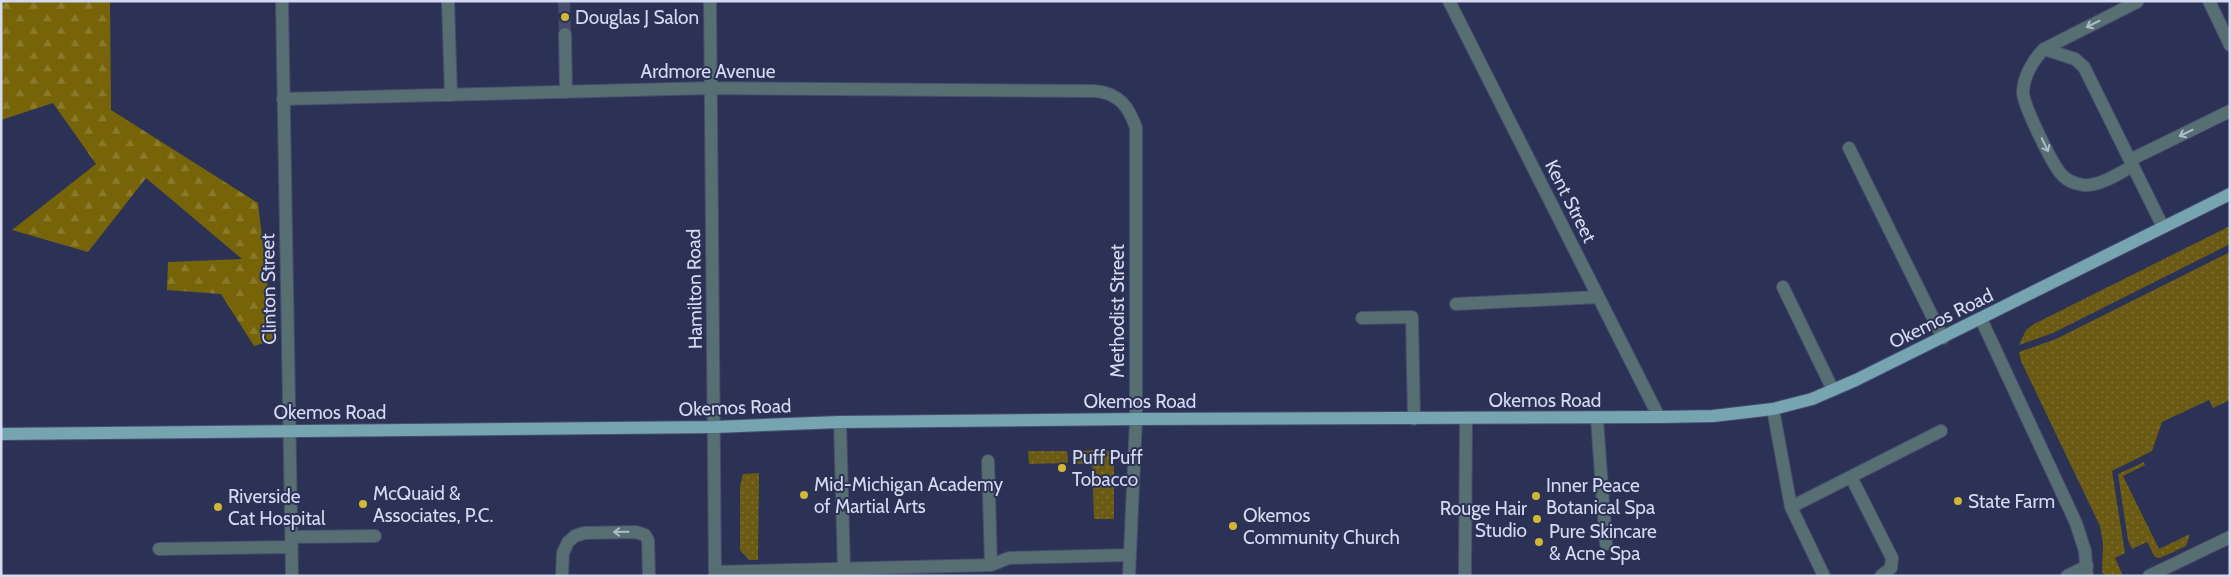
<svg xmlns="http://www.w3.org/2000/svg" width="2231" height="577" font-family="Cabin,sans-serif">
	<defs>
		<pattern id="grass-dots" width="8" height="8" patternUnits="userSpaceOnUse" patternTransform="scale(1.25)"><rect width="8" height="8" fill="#6a5a13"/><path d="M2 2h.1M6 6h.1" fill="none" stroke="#7e7136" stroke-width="1.8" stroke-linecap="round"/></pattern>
		<pattern id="forest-firs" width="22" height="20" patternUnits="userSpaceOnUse" patternTransform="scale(1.25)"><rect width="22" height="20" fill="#776408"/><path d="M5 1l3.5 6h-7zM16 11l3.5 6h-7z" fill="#897a2c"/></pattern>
	</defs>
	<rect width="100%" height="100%" fill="#2c3255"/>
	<path fill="url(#grass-dots)" d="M2230,226v18l-177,89 -34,12 7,-15 8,-6z
		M2230,252v148l-17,8 -4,-8 -47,22 -10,29 -40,20 13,82 -10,5 8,18h-18l-3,-4 1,-28 -3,-18 -79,-165 -2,-9 37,-13z
		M1104,450l5,1 5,5v63h-20l-2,-55h-18l-1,-13z
		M1028,451h39l1,12 -39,1z
		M2144,462l1,3 -22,11 36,73 31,-15 -4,12 -26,12 -5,-1 -8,-15 -15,7 -4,-9 -10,-66z
		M759,473l-1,87h-9l-9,-10v-64l3,-12z"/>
	<path fill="url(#forest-firs)" d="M1,1h109l1,109 147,93 16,137 -20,6 -33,-52 -54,-4 1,-28 74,-3 -96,-81 -58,74 -76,-22 84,-66 -43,-61 -52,17z"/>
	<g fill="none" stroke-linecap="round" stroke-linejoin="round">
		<path stroke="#454b6c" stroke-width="12" stroke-dasharray="12 6" stroke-linecap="butt" d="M564,1l1,33"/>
		<defs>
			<path id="minor" d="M282,1l10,575
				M448,1l3,94
				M710,1l5,575
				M1449,1l210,416
				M2209,1l21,44
				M565,34l1,58
				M2044,49l31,10 9,8 79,160
				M283,99l427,-11 385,3c24,2 34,16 41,37v291l-7,157
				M1849,148l94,190
				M2130,160l100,-49
				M2133,166c-14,7 -34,21 -50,19 -7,-1 -15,-4 -20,-9 -10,-9 -39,-70 -40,-83 0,-16 10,-33 21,-44l93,-47
				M1783,287l50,103
				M1456,304l142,-7
				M1362,318l50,-1 2,102
				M1981,319l95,204 9,28 2,25
				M1773,409l18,98 33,69
				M1597,419l9,125
				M840,422l4,147
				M988,461l3,104
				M1851,477l41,81 -1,10 -10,8
				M1791,507l150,-76
				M292,537l83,-1
				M159,549l133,-2
				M715,572l276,-7 18,-7 121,-3
				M562,576l1,-23 5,-11 7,-6 9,-3 52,-1 9,3 3,5 1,36
				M1465,576l1,-158
				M2067,576l20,-10
				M2149,576l81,-39"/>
			<path id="major" d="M1,434l714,-7 125,-5 296,-3 523,-2 54,-1 60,-7 39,-10 44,-19 374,-186"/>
		</defs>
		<use href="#minor" stroke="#474d6e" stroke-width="14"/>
		<use href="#major" stroke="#474d6e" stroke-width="14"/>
		<use href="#minor" stroke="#576e73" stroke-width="12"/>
		<use href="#major" stroke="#76a4b0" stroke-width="12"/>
	</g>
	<defs><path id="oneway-shaft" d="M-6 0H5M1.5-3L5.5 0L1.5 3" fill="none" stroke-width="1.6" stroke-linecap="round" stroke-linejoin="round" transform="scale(1.25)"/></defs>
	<g stroke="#afbacb">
		<use href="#oneway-shaft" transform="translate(2093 24) rotate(154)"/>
		<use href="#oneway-shaft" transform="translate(2186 133) rotate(154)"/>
		<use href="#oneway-shaft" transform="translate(2045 145) rotate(64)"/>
		<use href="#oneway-shaft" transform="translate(621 532) rotate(179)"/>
	</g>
	<g fill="#d4b635" stroke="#2c3255" stroke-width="2">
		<circle cx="565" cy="17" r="5"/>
		<circle cx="1062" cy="468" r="5"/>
		<circle cx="804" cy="495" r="5"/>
		<circle cx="1536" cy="496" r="5"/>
		<circle cx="1958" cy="501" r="5"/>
		<circle cx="363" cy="504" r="5"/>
		<circle cx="218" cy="507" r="5"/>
		<circle cx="1537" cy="519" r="5"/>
		<circle cx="1233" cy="526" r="5"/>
		<circle cx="1539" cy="542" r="5"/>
	</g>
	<g text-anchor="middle" stroke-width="4" stroke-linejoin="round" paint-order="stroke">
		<g font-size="19" fill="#d5daf1" stroke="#2c3255" text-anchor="start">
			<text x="575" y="24">Douglas J Salon</text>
			<text x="1072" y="464">Puff Puff<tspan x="1072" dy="22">Tobacco</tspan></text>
			<text x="814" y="491">Mid-Michigan Academy<tspan x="814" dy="22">of Martial Arts</tspan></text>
			<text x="1546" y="492">Inner Peace<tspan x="1546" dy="22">Botanical Spa</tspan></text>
			<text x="373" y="500">McQuaid &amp;<tspan x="373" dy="22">Associates, P.C.</tspan></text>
			<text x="228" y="503">Riverside<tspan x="228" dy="22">Cat Hospital</tspan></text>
			<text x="1968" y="508">State Farm</text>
			<text x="1527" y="515" text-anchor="end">Rouge Hair<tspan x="1527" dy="22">Studio</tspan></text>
			<text x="1243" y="522">Okemos<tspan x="1243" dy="22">Community Church</tspan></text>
			<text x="1549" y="538">Pure Skincare<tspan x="1549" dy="22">&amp; Acne Spa</tspan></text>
		</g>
		<g font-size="19" fill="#d5daf1" stroke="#2c3255">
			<text x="708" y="78">Ardmore Avenue</text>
			<text transform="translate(1571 201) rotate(63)" y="7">Kent Street</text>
			<text transform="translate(268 289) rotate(-91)" y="7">Clinton Street</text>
			<text transform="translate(694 289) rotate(-91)" y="7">Hamilton Road</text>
			<text transform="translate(1117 311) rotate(-90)" y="7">Methodist Street</text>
			<text transform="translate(1941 318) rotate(-26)" y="7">Okemos Road</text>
			<text x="1545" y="407">Okemos Road</text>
			<text x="1140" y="408">Okemos Road</text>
			<text transform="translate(735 407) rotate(-2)" y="7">Okemos Road</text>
			<text x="330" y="419">Okemos Road</text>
		</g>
	</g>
	<rect width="2231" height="577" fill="none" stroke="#d5daf1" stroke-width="5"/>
</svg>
